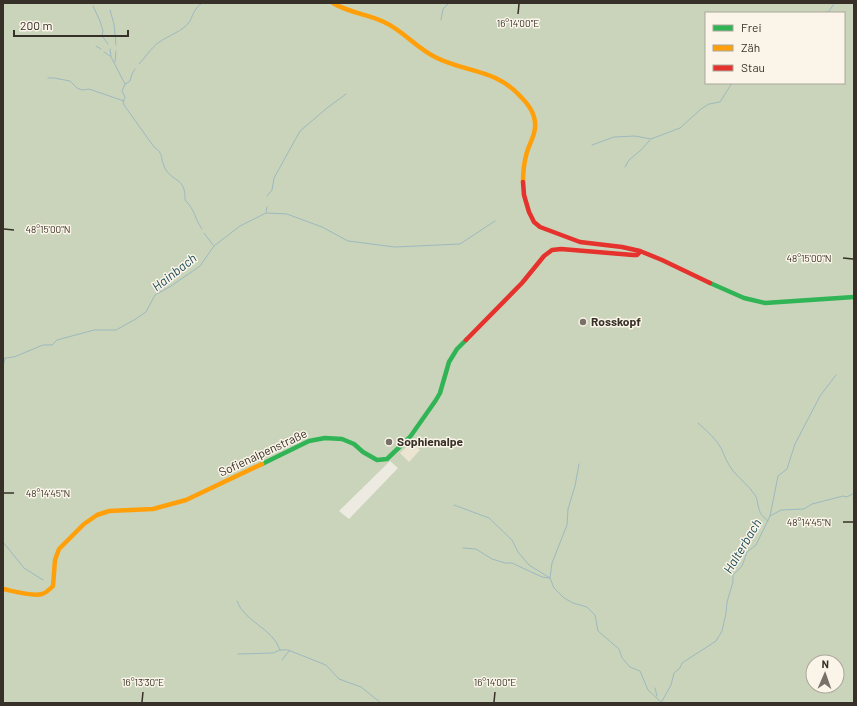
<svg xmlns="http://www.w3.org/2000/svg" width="857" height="706" font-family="Barlow,sans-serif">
	<rect width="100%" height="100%" fill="#edeae1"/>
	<path fill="#cad4bb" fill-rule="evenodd" d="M3,3h851v700h-851zM706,13h138v70h-138zM390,461l8,7 -49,51 -10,-8zM813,662h24v24h-24z"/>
	<path fill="#ebe4d0" d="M412,442l8,8 -11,12 -9,-9z"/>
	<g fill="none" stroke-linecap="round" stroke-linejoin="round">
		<path stroke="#9db9bf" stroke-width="1" d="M853,3l1,2
			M93,6l7,15 3,10 -1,5 6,8
			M110,10l4,14 2,21
			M820,13l8,-1 7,-9
			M441,20l2,-11 6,-6
			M96,46l5,3
			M110,49l1,8 14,27
			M104,52l6,4
			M115,62l1,-11
			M139,64c6,-6 12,-16 19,-21 9,-7 26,-12 32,-22 3,-7 5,-13 12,-18
			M135,69l-3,5 -2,7 -5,3 -3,7 3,6 -2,5 1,3 30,42c10,7 6,10 10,19 7,17 22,10 21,34 11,11 9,18 17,29
			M48,78h6l16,3 7,7 5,2 7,-1 35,12
			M592,145l22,-8 21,-1 16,3 29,-11 21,-19 8,-5 11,-2 12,-19
			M625,167l4,-7 12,-10 9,-10
			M267,196l5,-6 2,-12 26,-47 27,-23 19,-14
			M266,212l1,-5
			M204,233l9,12
			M3,367l2,-9 9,-1 29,-12h9l5,-5 37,-10h22l18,-10 12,-8 9,-17 16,-9 29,-20 14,-20 26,-20 26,-13 21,1 35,13 26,14 47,6 65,-3 35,-23
			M698,423c8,7 18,16 23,25 4,9 7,17 13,24 7,8 15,14 21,23 3,5 2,8 4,14 1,5 5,9 9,12
			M454,505l35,13 23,22 6,12 11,13 21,13 4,10 10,10 9,5 14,4 8,8 3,16 21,18 3,9 8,9 10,4 8,19 13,12
			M770,516l11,-6 23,-1 8,-5 31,-8 4,1 7,-4
			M3,542l21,26 19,12
			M463,548l13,1 16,10 13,4h7l30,14 7,1
			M550,578l2,-15 15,-38 1,-16 7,-23 4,-22
			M237,601c7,21 36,27 43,49h8l38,15 13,14 22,8 20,16
			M238,654l35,-1 7,-3
			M282,660l7,-9
			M655,688l2,8
			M661,703l10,-18 3,-12 6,-5 2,-5 34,-22 6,-10 4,-18 1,-11 6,-20v-7l9,-9 5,-14 9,-7 14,-29 8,-40 9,-7 8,-25 25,-48 16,-21"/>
		<path stroke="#30b455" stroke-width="4.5" d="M710,283l34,15 21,5 89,-6
			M262,464l47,-23 16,-3 17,1 12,5 9,8 14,8 10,-1 23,-22 26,-37 4,-7 9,-31 8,-13 9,-9"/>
		<path stroke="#ff9f0a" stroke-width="4.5" d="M333,3c16,10 35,11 51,19 20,9 33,27 53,36 31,15 59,11 84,39 6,6 11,12 13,20 4,13 -3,23 -7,35 -3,10 -4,20 -4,30
			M3,589c10,2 30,8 39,5 4,-1 8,-5 11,-8l2,-26 4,-11 25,-25 13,-9 12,-4 44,-2 33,-9 76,-36"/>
		<path stroke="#e5322d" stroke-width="4.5" d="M523,182l1,13 5,17 5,10 6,5 40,15 42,5 18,4 22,9 48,23
			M466,340l56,-57 22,-27 8,-6 9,-1 72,6h4l3,-3"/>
	</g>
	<path fill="none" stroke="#373028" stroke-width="1.5" d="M518,14l1,-10M4,229l10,1M843,258l10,1M4,493h10M843,522h10M142,702l1,-10M494,702l1,-10"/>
	<g fill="#777169" stroke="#faf5e8" stroke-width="1.5">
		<circle cx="583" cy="322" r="4"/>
		<circle cx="389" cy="442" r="4"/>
	</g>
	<g text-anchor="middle" stroke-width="3" stroke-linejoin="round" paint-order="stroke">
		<g font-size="12" font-weight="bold" fill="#373028" stroke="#faf5e8" text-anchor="start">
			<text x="591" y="326">Rosskopf</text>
			<text x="397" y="446">Sophienalpe</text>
		</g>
		<g font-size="12" fill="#373028" stroke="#faf5e8">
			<text transform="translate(263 453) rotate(-25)" y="4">Sofienalpenstraße</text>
		</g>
		<g font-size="13" font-style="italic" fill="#1d4b59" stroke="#faf5e8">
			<text transform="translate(174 272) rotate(-38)" y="5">Hainbach</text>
			<text transform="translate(742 546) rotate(-59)" y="5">Halterbach</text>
		</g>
	</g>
	<g font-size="10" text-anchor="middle" fill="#373028" stroke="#faf5e8" stroke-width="3" stroke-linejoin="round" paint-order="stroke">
		<text x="518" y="27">16°14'00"E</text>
		<text x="48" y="233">48°15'00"N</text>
		<text x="809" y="262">48°15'00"N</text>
		<text x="48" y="497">48°14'45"N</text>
		<text x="809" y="526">48°14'45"N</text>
		<text x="143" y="686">16°13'30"E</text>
		<text x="495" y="686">16°14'00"E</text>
	</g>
	<rect width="857" height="706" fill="none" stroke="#373028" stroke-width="8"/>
	<rect x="705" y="12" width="140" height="72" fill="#faf5e8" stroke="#aca69b"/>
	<rect x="713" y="25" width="20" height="6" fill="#30b455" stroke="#aca69b"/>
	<text x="741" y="32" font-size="12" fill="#373028">Frei</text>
	<rect x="713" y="45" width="20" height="6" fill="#ff9f0a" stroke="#aca69b"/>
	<text x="741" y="52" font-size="12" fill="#373028">Zäh</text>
	<rect x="713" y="65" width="20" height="6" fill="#e5322d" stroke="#aca69b"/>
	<text x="741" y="72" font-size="12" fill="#373028">Stau</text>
	<g transform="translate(825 674) rotate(2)"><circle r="19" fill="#faf5e8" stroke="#aca69b"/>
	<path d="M0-3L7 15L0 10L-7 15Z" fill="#777169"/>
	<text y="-6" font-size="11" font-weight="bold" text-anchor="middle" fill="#373028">N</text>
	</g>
	<path d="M14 30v6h114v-6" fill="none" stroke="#373028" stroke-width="2"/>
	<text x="20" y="30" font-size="12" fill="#373028" stroke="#faf5e8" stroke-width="3" paint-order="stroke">200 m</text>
</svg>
